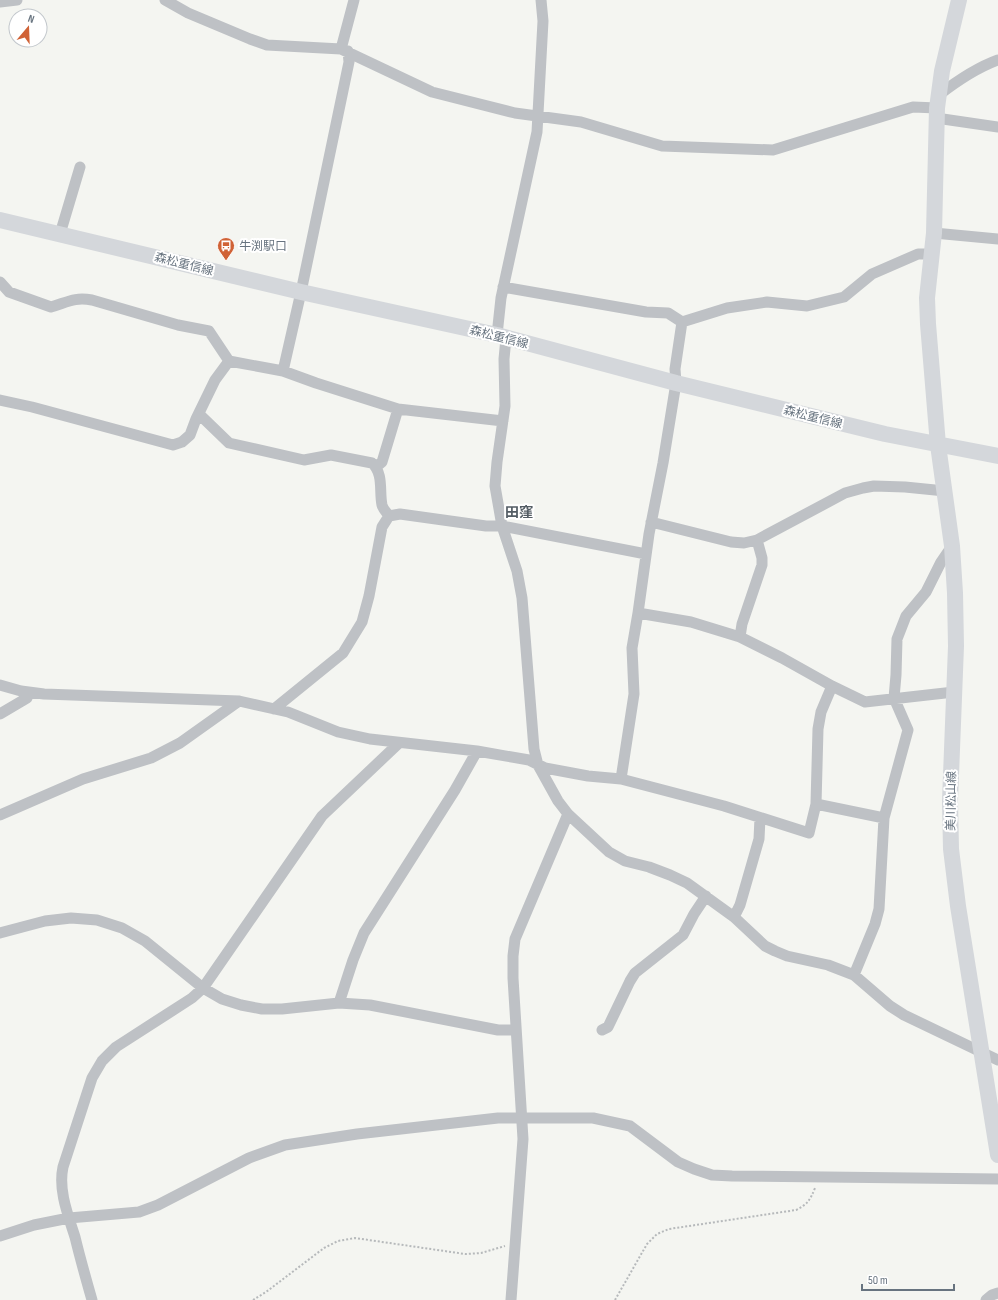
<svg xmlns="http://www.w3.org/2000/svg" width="998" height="1300" font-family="'Sofia Sans Condensed','Noto Sans JP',sans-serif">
	<rect width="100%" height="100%" fill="#f4f5f1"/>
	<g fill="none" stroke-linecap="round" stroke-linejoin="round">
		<path stroke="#b6b9bb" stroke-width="2" stroke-dasharray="2 2" stroke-linecap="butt" d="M253,1300l13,-8 58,-44 14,-7 17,-3 110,16 16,-1 24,-7
			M615,1300l32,-56 10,-10 12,-5 127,-19c12,-6 14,-10 19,-22"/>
		<path stroke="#bec1c5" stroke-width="11" d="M165,0l23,13 62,26 17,6 74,4 91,43 83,21 66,9 81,24 111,4 140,-43 24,1
			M0,2l17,-2
			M341,49l13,-49
			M939,95c18,-14 37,-27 59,-35
			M936,118l62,9
			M934,233l64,6
			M60,234l20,-67
			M932,254h-14l-46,20 -28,23 -37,9 -40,-4 -40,6 -45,14 -7,47 1,14 -13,80 -14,71 -11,79 53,9 49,15 42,21 50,28 33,16 89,-10
			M0,282l9,10 42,15c17,-5 23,-10 41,-7l86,25 31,6 20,30 54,10 33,12 82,26 105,12
			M503,287l143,25 22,1 14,9
			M497,335l4,-37 36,-166 6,-111 -2,-21
			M506,338l-2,21 1,47 -8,56 -2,24 7,40 15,45 5,27 12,151 4,16 20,36 10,13 41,38 16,9 24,6 21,8 17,8 47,34 31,29 10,5 12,5 41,9 26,10 36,31 14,9 94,45
			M283,371l18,-79 48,-230 -1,-11
			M0,400l32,7 141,38 9,-3 8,-7 6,-16 19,-39 14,-19
			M199,414l30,29 75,17 27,-5 41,8c12,11 7,28 10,42 1,4 5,8 7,11
			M376,467l6,-5 16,-53
			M651,522l80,20 13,1 13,-3 88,-47 18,-5 11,-2 31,1 40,4
			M740,637l2,-13 20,-59v-7l-5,-18
			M0,685l21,6 23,3 195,7 49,11 50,20 32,7 107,12 52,9 16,8 43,8 33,3 103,27 85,27 7,-29 2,-75 3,-17 11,-26
			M274,709l69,-56 19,-31 7,-26 13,-69 7,-11 11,-2 86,12h16l144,28
			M0,714l27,-16 2,-6
			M621,779l13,-85 -2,-46 6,-35
			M816,804l68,14
			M0,815l83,-36 68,-21 29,-15 59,-42
			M734,917l6,-12 19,-66 1,-21
			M0,933l45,-12 26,-3 26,2 25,8 23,13 58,47 19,11 19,6 21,4h20l57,-6 31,2 128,25h18
			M854,975l21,-51 4,-15 5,-91 24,-88 -14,-32 2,-23 1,-36 9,-23 20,-24 15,-30 11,-16
			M339,1003l14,-43 11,-27 91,-143 22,-39
			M602,1030l6,-3 22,-46 5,-8 48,-38 11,-21 12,-18
			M0,1236l34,-11 35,-7 70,-6 19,-7 91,-47 36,-13 72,-11 141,-16h95l37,8 48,36 16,7 18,6 20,1 266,3
			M92,1300c-6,-21 -12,-42 -17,-63 -7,-22 -17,-47 -12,-70l29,-89 10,-17 14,-14 76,-49 11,-10 119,-172 77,-73
			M511,1300l12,-161 -10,-161v-22l2,-17 53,-125
			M986,1300l6,-5 6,-2"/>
		<path stroke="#d4d7db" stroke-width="16" d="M959,0l-17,71 -5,37 -3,125 -7,65 1,26 10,121 14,101 3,47 1,53 -6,155 1,48 7,57 40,249
			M0,220l301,72 196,43 179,48 209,51 113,22"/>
	</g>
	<defs>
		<symbol id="bus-pin" viewBox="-11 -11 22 30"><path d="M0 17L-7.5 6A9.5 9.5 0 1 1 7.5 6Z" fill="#d06236" stroke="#fff"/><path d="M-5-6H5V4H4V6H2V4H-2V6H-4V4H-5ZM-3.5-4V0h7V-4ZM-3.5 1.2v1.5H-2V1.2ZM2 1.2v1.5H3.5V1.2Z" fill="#fff"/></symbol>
	</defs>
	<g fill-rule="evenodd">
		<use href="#bus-pin" x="216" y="236" width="20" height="27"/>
	</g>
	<g text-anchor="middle" stroke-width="4" stroke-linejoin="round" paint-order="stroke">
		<g font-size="12" fill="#67737f" stroke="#fff" text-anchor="start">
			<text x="239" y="250">牛渕駅口</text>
		</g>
		<g font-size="12" fill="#67737f" stroke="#fff">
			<text transform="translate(184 264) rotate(14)" y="4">森松重信線</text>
			<text transform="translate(499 337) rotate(14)" y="4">森松重信線</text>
			<text transform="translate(813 417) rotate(14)" y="4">森松重信線</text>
			<text transform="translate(951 801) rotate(-89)" y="4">美川松山線</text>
		</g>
		<g font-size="14" font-weight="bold" fill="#545d65" stroke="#fff">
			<text x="519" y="517">田窪</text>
		</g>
	</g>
	<g transform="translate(28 28) rotate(19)"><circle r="19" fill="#ffffff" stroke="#c2c7cc"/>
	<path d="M0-3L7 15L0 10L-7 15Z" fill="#d06236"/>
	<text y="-6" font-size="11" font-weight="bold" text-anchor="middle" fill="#67737f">N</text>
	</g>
	<path d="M862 1284v6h92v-6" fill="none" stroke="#67737f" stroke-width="2"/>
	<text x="868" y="1284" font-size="12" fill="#67737f" stroke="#ffffff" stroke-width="3" paint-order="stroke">50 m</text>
</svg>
